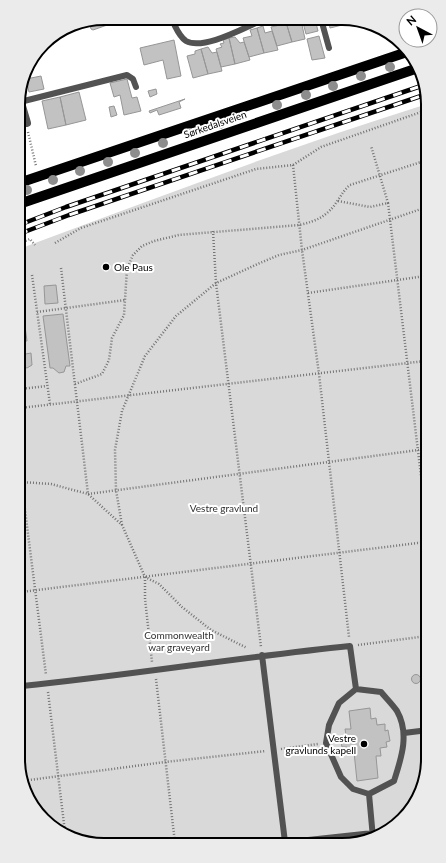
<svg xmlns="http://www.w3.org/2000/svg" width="446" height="863" font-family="Lato,sans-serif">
	<rect width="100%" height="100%" fill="#fff"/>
	<path fill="#d9d9d9" d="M424,105l4,660 -18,46 -41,29 -276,4 -45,-20 -25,-38 -3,-535 7,-5c132,-49 263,-99 397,-141z"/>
	<path fill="#c2c2c2" stroke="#969696" d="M104,18h8l1,5 -20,7 -2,-1 -2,-8z
		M278,19h7l7,23 -15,4 -6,-19 9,-2z
		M285,19h7l1,3 8,-2 4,19 -13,3z
		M302,19h13l3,12 -12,3z
		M328,19l13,1 1,5 -12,3z
		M263,26l2,7 7,-2 6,19 -14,3 -7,-25z
		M257,28l7,25 -15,4 -6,-19 9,-2 -2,-6z
		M60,32l1,4 -8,2 1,6 -13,3 6,-7z
		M319,36l6,22 -13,2 -5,-21z
		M235,37l5,6 4,-1 6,18 -15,4 -6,-26z
		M229,38l6,26 -14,3 -5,-18 6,-2 -2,-3 4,-1 -1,-3z
		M174,40l7,36 -14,3 -4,-19 -19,5 -4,-17z
		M208,47l4,6 5,-1 5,19 -14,3 -7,-25z
		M201,49l7,25 -15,4 -6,-22 8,-2v-3z
		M41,76l3,13 -15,3 -3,-13z
		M127,79l5,19 5,-1 4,14 -17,4 -4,-20 -6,2 -4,-14z
		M156,89l1,5 -7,3 -2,-6z
		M79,92l7,28 -20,5 -6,-28z
		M60,97l6,28 -18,4 -6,-28z
		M185,99l-6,3 2,6 -22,7 -2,-5 -7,3 -1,-2z
		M114,106l3,9 -6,2 -2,-10z
		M56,285l2,18 -13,1 -1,-18z
		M20,290l7,51h-7z
		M63,314l7,52h-4l-2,6 -5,1 -6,-5h-3l-7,-52z
		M31,353l1,12 -5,3 -6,-2 -1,3v-14z
		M411.5 679a4.5 4.5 0 1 1 9 0a4.5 4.5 0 1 1-9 0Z
		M370,708l1,11 5,-1 1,7 8,-1v7l3,-1 2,11 -4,1 1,5 -7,1 1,8h-5l2,22 -21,3 -3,-29h-6l-1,-5h-5l-2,-11 6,-1 -1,-6h6l-2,-18z"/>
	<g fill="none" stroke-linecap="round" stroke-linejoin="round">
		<path stroke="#747474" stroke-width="2.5" stroke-dasharray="1 2" stroke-linecap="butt" d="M28,132l8,34
			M424,156l-3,6 3,2
			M293,165l9,85 17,124 30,263
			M338,201l32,6 18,-4 -17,-57
			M388,203l38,314
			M213,231l3,52 45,364
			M20,243l10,-4 5,6
			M55,243l26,-15 175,-59 37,-4 28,-18 103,-36
			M61,268l27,226
			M32,275l18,129
			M308,293l117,-17
			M37,312l88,-12
			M75,384l27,-10 7,-14 3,-22 12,-23 3,-46 6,-14 9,-9 12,-5 25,-6 120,-10c18,-4 29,-9 39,-25 4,-6 7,-11 12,-15l71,-23
			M20,389l27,-3
			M20,408l405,-47
			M21,479l25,196
			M21,482l30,2 37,10 34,31 23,52 14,7 23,23 29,23 36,18
			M88,494l338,-45
			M122,525l-6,-35 -1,-40 7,-39 23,-55 31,-40 40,-33 44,-20 19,-8 23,-5 122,-42
			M145,577v22l7,63
			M21,592l405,-50
			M358,645l69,-9
			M156,679l19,164
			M48,692l17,140
			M281,749l37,-5
			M22,781l143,-19 101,-11"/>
		<path stroke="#525252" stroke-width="6" d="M321,19l8,29
			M174,24c3,6 6,13 12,17 18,10 61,-15 79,-22
			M20,102l107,-27 6,4 3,8
			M262,655l23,187
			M22,686c110,-11 219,-29 328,-40l6,43
			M356,689l25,3c5,6 12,13 16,19 13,23 4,48 -3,70l-25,13 -16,-5 -12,-12 -15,-34 3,-18 10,-22z
			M404,733l24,-3
			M369,794l4,44
			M299,841l74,-8"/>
		<path stroke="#525252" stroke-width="8" d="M19,96l8,27"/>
		<path stroke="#000" stroke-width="10" d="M19,183l388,-131
			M19,204l399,-136"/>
		<defs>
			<path id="rail" d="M19,225l47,-18 358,-122
				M19,234l50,-19 355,-120"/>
		</defs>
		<use href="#rail" stroke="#000" stroke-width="4.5"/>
		<use href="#rail" stroke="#fff" stroke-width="3" stroke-dasharray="9" stroke-linecap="butt"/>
	</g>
	<g fill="#8d8d8d">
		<circle cx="390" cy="67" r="5"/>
		<circle cx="361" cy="76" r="5"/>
		<circle cx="333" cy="86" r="5"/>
		<circle cx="306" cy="95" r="5"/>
		<circle cx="277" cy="105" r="5"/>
		<circle cx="220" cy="124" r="5"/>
		<circle cx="190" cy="133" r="5"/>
		<circle cx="163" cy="143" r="5"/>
		<circle cx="135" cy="153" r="5"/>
		<circle cx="108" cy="162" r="5"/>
		<circle cx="80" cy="171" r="5"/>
		<circle cx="53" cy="180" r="5"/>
		<circle cx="27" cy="190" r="5"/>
	</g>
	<g fill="#000" stroke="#fff" stroke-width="1.5">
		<circle cx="106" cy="267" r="4"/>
		<circle cx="364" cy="744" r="4"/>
	</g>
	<g text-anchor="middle" stroke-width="4" stroke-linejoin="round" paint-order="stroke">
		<g font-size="10" fill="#000" stroke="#fff">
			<text transform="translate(215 124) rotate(-19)" y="4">Sørkedalsveien</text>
		</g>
		<g font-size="10" fill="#000" stroke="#fff" text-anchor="start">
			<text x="114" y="271">Ole Paus</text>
			<text x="356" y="742" text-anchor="end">Vestre<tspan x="356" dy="12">gravlunds kapell</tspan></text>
		</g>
		<g font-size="10" fill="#303030" stroke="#fff">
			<text x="224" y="512">Vestre gravlund</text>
			<text x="179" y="639">Commonwealth<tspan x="179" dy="12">war graveyard</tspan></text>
		</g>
	</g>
	<path d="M0 0H446V863H0ZM104 25H342A79 79 0 0 1 421 104V759A79 79 0 0 1 342 838H104A79 79 0 0 1 25 759V104A79 79 0 0 1 104 25Z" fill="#ebebeb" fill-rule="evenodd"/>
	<path fill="none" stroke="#000" stroke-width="2" d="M104 25H342A79 79 0 0 1 421 104V759A79 79 0 0 1 342 838H104A79 79 0 0 1 25 759V104A79 79 0 0 1 104 25Z"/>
	<g transform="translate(418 28) rotate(319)"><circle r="19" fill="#ffffff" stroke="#999999"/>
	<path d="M0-3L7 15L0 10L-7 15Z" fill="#000000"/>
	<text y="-6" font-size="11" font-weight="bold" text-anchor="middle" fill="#000000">N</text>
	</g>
</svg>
